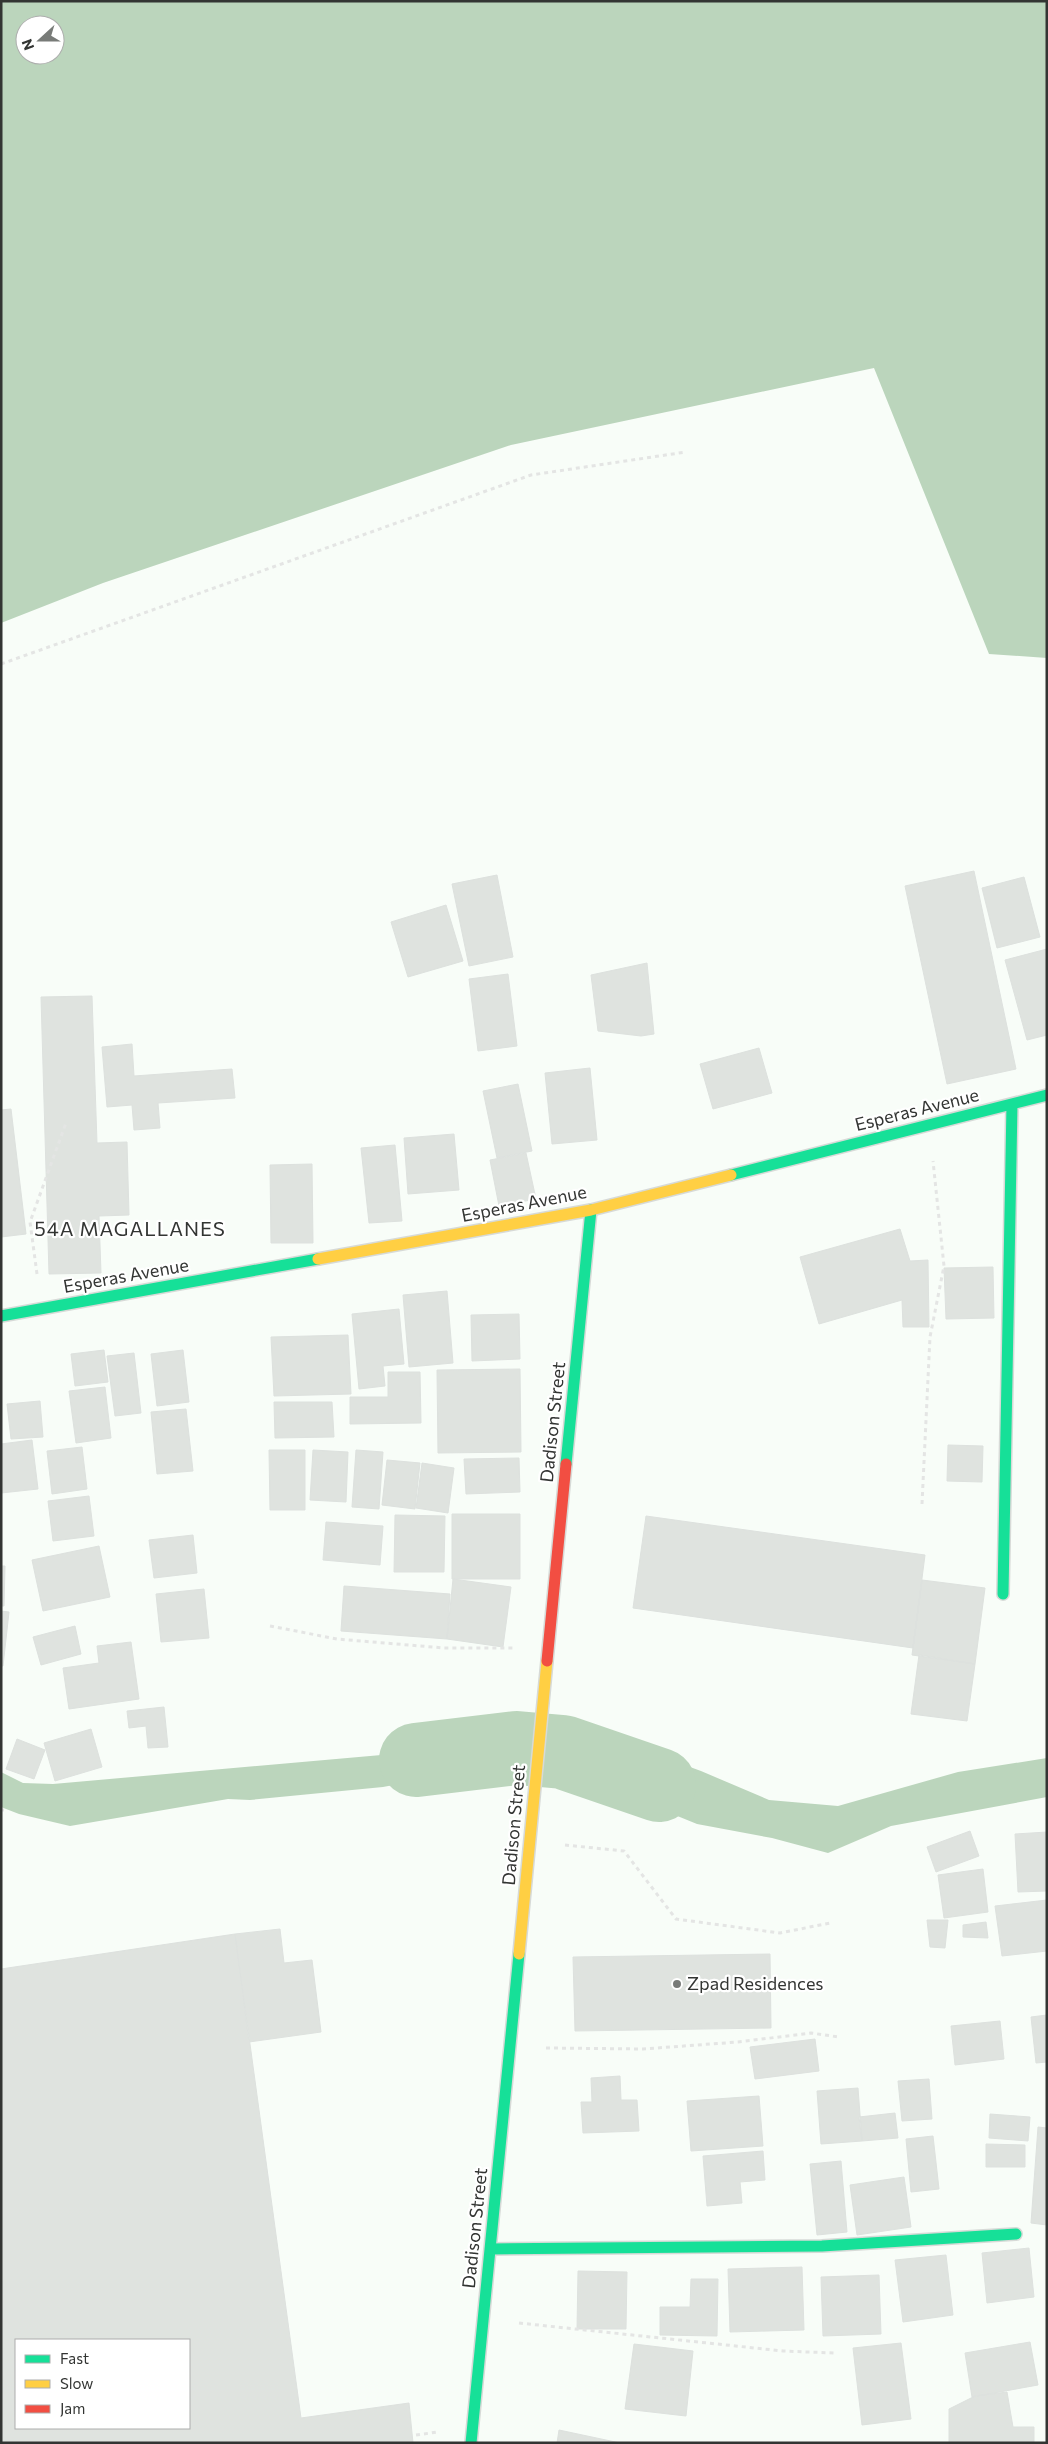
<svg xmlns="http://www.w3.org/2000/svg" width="1048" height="2444" font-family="Commissioner,sans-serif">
	<rect width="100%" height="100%" fill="#f8fdf8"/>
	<path fill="#bbd5bc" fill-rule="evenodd" d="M1,1h1046v657l-58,-4 -115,-286 -363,77 -408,138 -102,40zM25,25h30v30h-30z
		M518,1727l-3,36 -61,7 -34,10 -37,7 -133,13 -22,-1 -158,27 -51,-12 -18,-7v-35l22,11 30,1 351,-31z
		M565,1736l48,3 88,32 68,29 69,6 120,-34 89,-14v39l-156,29 -63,27 -56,-15 -75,-14 -27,-11 -71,-38 -38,-6z"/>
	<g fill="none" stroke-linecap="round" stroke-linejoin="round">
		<path stroke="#bbd5bc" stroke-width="74" d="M416,1760l101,-12 46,4 96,33"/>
	</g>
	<path fill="#dfe3df" stroke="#dde1de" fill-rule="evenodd" d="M974,871l42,198 -69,15 -42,-198z
		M497,875l16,82 -44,9 -17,-82z
		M1024,877l16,60 -43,11 -15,-60z
		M446,905l17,56 -55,16 -17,-55z
		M1047,949v86l-20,5 -22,-80z
		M647,963l7,71 -13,2 -43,-5 -7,-56z
		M508,974l9,72 -39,5 -9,-72z
		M92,996l5,147 30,-1 2,73 -30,1 2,57 -52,1 -8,-277z
		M132,1044l2,32 98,-7 3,29 -77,5 2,25 -26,2 -2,-25 -25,2 -5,-60z
		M759,1048l13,45 -59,16 -13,-45z
		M590,1068l7,72 -45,4 -7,-71z
		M518,1084l14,67 -35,7 -14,-67z
		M11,1109l15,125 -25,3v-127z
		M454,1134l5,56 -51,4 -4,-56z
		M395,1145l7,76 -33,2 -8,-75z
		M526,1153l10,46 -37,7 -9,-46z
		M312,1164l1,79h-42l-1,-78z
		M900,1229l10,32 18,-1 1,67h-26l-1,-27 -83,24 -19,-67z
		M993,1267l1,51 -48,1 -2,-51z
		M447,1291l6,72 -44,4 -6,-72z
		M399,1309l5,55 -21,2 2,20 -26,3 -7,-75z
		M519,1314l1,45 -48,2 -1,-46z
		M348,1335l3,59 -77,2 -3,-59z
		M104,1350l4,32 -33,4 -4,-32z
		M183,1350l6,52 -32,4 -6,-52z
		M134,1353l7,60 -26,3 -8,-60z
		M520,1369l1,83 -83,1 -1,-83z
		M388,1372h32l1,51 -71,1v-27h38z
		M105,1387l6,51 -35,5 -7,-52z
		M40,1401l3,36 -32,2 -4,-35z
		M274,1402h58l2,35 -59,1z
		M186,1409l7,62 -36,3 -6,-62z
		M32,1440l6,49 -37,4v-49z
		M948,1445l35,1 -1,36 -35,-1z
		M82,1447l5,42 -35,5 -5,-43z
		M269,1450h36v60h-35z
		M313,1450l35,2 -2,50 -36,-2z
		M356,1450l27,2 -4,57 -27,-2z
		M519,1458l1,34 -54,2 -2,-35z
		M387,1460l33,3 -5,46 -33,-4z
		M422,1463l32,5 -6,45 -32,-5z
		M89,1496l5,40 -41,5 -5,-40z
		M452,1514h68v65h-68z
		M395,1515l50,1 -1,56h-50z
		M646,1516l279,39 -12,93 -280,-40z
		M326,1522l57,4 -3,39 -57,-5z
		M193,1535l4,38 -43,5 -5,-38z
		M99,1546l11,51 -67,14 -11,-51z
		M1,1566h4l-1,40h-3z
		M453,1579l58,8 -8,60 -56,-8z
		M922,1580l63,8 -10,76 -63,-9z
		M344,1586l106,8 -3,45 -106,-8z
		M204,1589l5,49 -48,4 -5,-48z
		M1,1611l8,1 -6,54h-2z
		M75,1626l6,28 -40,11 -8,-28z
		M131,1642l8,57 -70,10 -6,-41 36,-5 -2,-17z
		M919,1655l56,9 -8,57 -56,-7z
		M164,1707l4,40 -20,1 -2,-22 -17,2 -2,-17z
		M91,1729l11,38 -47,14 -11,-38z
		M17,1739l28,11 -11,29 -28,-10z
		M970,1831l9,25 -43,16 -9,-25z
		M1047,1832v59l-29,1 -3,-58z
		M983,1869l5,43 -44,6 -6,-43z
		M1047,1900v51l-45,5 -7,-50z
		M927,1920h21l-3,28 -15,-1z
		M986,1922l2,16 -25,-1v-12z
		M280,1929l4,34 28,-3 9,72 -72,10 -14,-108z
		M235,1934l66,484 108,-15 4,40h-412v-474zM16,2340h173v88h-173z
		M770,1954l1,74 -196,3 -2,-74z
		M1047,2015v47l-11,1 -5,-46z
		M1000,2021l4,38 -49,6 -4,-39z
		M815,2039l4,32 -64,8 -5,-32z
		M620,2076l1,24h16l2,31 -56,2 -2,-31h11l-1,-24z
		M929,2079l3,40 -30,2 -4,-40z
		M858,2088l4,53 -41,3 -4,-53z
		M759,2096l4,50 -72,5 -4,-50z
		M895,2113l3,25 -36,3 -3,-24z
		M990,2114l40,3 -2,24 -39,-3z
		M1038,2127l9,1v97l-16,-2z
		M933,2136l6,53 -28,3 -5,-53z
		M986,2144l39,1v22h-39z
		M763,2151l2,29 -25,2 2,21 -35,3 -4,-50z
		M841,2161l6,71 -30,3 -7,-71z
		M904,2177l7,50 -54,8 -7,-50z
		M1029,2248l5,49 -47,6 -5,-50z
		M946,2255l7,60 -50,7 -8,-62z
		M802,2267l2,63 -74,2 -2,-63z
		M578,2271l49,1 -1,57h-49z
		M879,2275l2,59 -58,2 -2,-59z
		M691,2279h27l-1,57 -57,-1v-28h30z
		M1030,2342l8,43 -66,12 -7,-44z
		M901,2343l10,76 -49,6 -9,-77z
		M634,2344l59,7 -7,65 -61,-7z
		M1007,2392l6,35h21v16h-85v-34l26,-13z
		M559,2430l61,13h-63z"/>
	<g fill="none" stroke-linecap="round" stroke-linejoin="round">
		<defs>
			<path id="fast" d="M731,1175l316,-80
				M1,1316l317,-57
				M566,1464l25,-254
				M1003,1594l9,-490
				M490,2249l332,-3 194,-12
				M471,2443l48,-489"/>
			<path id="slow" d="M318,1259l273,-49 140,-35
				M519,1954l28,-293"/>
			<path id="jam" d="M547,1661l19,-197"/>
		</defs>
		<use href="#fast" stroke="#d7dad7" stroke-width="14"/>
		<use href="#slow" stroke="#d7dad7" stroke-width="14"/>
		<use href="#jam" stroke="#d7dad7" stroke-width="14"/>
		<path stroke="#e4e5e4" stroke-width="3" stroke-dasharray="4 4" stroke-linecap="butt" d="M1,664l530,-189 155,-23
			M37,1274l-7,-52 36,-99
			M922,1504l8,-167 14,-71 -11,-105
			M270,1626l67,13 107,9h69
			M1,1810h3
			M565,1845l59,6 52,68 104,14 50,-10
			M546,2048l97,1 95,-7 73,-9 28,4
			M519,2323l264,28 51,2
			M416,2435l22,-3"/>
		<use href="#fast" stroke="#16e098" stroke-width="11"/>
		<use href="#slow" stroke="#ffcf43" stroke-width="11"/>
		<use href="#jam" stroke="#f24e42" stroke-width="11"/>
	</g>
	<circle fill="#787b78" stroke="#fff" stroke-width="2" cx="677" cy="1984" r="5"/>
	<g text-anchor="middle" stroke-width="4.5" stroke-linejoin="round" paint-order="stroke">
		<g font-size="18" fill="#333533" stroke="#fff">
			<text transform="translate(917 1110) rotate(-14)" y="6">Esperas Avenue</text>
			<text transform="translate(524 1204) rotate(-11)" y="6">Esperas Avenue</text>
			<text transform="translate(126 1276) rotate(-10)" y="6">Esperas Avenue</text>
			<text transform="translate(553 1422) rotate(-84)" y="6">Dadison Street</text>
			<text transform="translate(514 1825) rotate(-85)" y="6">Dadison Street</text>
			<text transform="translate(475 2228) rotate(-84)" y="6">Dadison Street</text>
		</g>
		<g font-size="18" fill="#333533" stroke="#fff" text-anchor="start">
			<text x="687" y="1990">Zpad Residences</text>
		</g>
		<g font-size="20" letter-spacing="1" fill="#333533" stroke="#fff">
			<text x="130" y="1236">54A MAGALLANES</text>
		</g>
	</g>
	<rect width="1048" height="2444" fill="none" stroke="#333533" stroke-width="5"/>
	<rect x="15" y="2339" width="175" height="90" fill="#ffffff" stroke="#adaead"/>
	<rect x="25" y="2355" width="25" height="8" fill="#16e098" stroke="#adaead"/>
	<text x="60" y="2364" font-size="15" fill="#333533">Fast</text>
	<rect x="25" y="2380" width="25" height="8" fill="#ffcf43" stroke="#adaead"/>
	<text x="60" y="2389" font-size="15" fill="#333533">Slow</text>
	<rect x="25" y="2405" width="25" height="8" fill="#f24e42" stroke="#adaead"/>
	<text x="60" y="2414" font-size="15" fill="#333533">Jam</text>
	<g transform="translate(40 40) rotate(249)"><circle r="24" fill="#ffffff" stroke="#adaead"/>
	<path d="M0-4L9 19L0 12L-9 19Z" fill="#787b78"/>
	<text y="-8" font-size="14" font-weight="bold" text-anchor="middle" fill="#333533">N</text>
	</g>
</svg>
